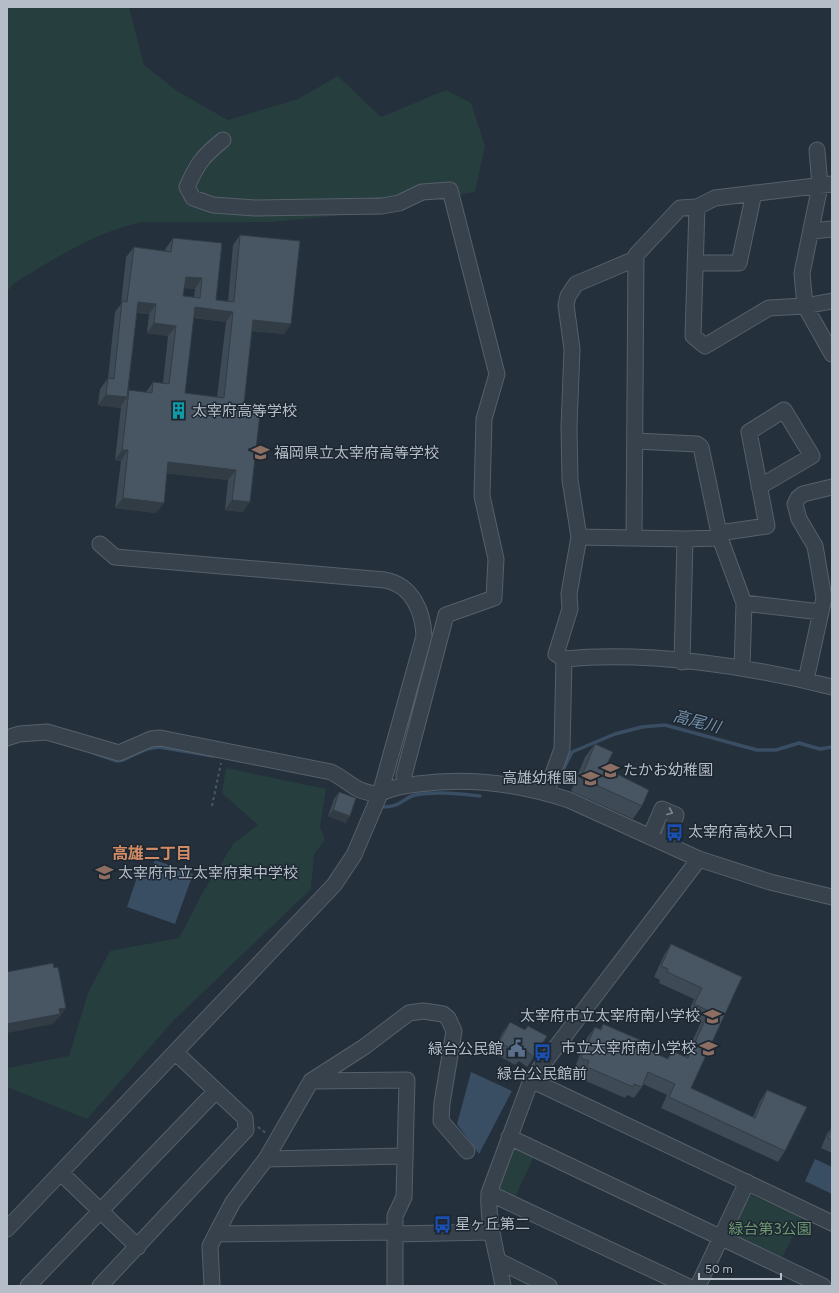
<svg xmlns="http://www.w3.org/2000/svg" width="839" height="1293" font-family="Figtree,'Noto Sans JP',sans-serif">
	<rect width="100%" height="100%" fill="#24303c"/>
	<path fill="#273e3e" d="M7,7h122l15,58 33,26 51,29 70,-21 40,-23 43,41 65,-27 25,13 14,43 -10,46 -141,24 -62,6h-130c-49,11 -84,35 -126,60l-9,9z
		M226,768l100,21 -6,38 5,13 -11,14 -3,35 -137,131 -87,99 -80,-32v-19l62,-12 19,-63 22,-42 69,-13 24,-46 31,-49 24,-18 -36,-32z
		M512,1147l22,9 -20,44 -12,-6 -4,-10z
		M749,1194l53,24 -21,42 -50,-26z"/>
	<path fill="#394d63" d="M155,860l38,14 -18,50 -48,-17 13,-39 11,4z
		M471,1072l41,19 -33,63 -22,-30z
		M815,1159l17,8v27l-27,-13z"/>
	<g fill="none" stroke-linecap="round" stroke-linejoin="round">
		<path stroke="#394d63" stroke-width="3.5" d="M94,753l23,8 6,-1 24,-11 12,-2 54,9
			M560,776l12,-24 43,-18 27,-7 23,-2 92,25h19l23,-7 21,6 12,-2
			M384,807c17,0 19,-9 31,-12 22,-4 44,-1 65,1"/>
		<defs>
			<path id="minor" d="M223,140c-20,16 -26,24 -36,47l6,11 20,7 42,3 127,-2 17,-3 23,-11 28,-2 47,184 -13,45 -2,77 14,63 -2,39 -48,17 -42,160 1,11
				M817,150l3,36 -18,87 3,33 27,48
				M697,207l-4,129 12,10 64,-38 36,-2 27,-5
				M812,231l20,-2
				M635,259l-59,25 -8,12 -2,9 6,44 -3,78 1,53 9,57 106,2 35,-1
				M695,263h44l15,-70
				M635,441l62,3 4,3 19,91 24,65 -2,65
				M719,533l48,-7 -18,-94 35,-22 28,46 -53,31
				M634,538l2,-283 44,-47 17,-1 18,-9 117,-14
				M744,603l77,9
				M564,659l-8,-5 14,-45 -1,-15 10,-57
				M682,662l3,-123
				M806,680l18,-82 -9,-52 -16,-27 -4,-15 3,-6 5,-4 29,-7
				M7,738l12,-4 28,-2 72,21 32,-14 9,-1 171,34c20,10 24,21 49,22l44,-158c-1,-25 -12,-51 -39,-56l-270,-23 -15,-13
				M546,793l16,-44 2,-90c85,-8 185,7 268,28
				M650,837l12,-28 14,6 -10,29
				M531,1080l301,143
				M311,1081l96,-1 -3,117 -9,19v70
				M509,1137l314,149
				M266,1159l139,-3
				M61,1173l77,74
				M489,1193l198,93
				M7,1229l327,-344 20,-30 26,-61c11,-7 25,-8 38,-10 50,-7 102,0 151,16l130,59 71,23 62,15
				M216,1234l179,-2
				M395,1234l97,-2
				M499,1261l50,25
				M28,1286l188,-195
				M100,1286l146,-156 -1,-12 -70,-66
				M212,1286l-2,-40 6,-12 17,-32 33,-43 45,-78 53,-34 45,-34 14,-2 20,3 5,4 6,13 -12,72 -1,18 26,30
				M503,1286c-5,-30 -16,-62 -14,-93l42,-113 168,-221
				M698,1286l49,-104"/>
		</defs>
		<use href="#minor" stroke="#56606a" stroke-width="17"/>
		<path stroke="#465b5c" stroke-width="2" stroke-dasharray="3 3" stroke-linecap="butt" d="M212,806l9,-43
			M258,1127l8,6"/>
		<use href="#minor" stroke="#38424c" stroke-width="15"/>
	</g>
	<path fill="#3e4a55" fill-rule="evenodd" d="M240,235l51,89 -7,10 -32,-3 -8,72 -1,109 -18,-2 3,-30 -61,-7 -3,30 -8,10 -41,-5 6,-47 -6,-1 6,-53 -1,1 -22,-3 2,-16 8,-11 7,-66 6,-8 5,-47 8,-10 31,4 1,-3 7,-10 49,5 -6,57 12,1 5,-56zM184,288l11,1 -1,8 -11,-1zM137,313l12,1 -2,19 21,3 -5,47 -10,-1 -7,10 -18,-1zM193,318l33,4 -9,75 -32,-4z
		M595,744l10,24 37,38 -9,13 -62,-28 14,-34z
		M339,792l7,31 -18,-7 6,-17z
		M671,944l71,33 -51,111 62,29 7,-16 7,-11 18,61 -7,11 -117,-54 6,-13 -24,-11 -1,3 -8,11 -7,-3 -2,3 -46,-20 2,-6 -7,-3 13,-31 8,-11 5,2 3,-5 47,27 17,8 5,-8 13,6 16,-35 -14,-7 7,-16 -35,-16 1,-3 -6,-3 10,-22z
		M510,1022l24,35 -7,10 -8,-6 -4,4 -23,-13 11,-20z
		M832,1127v26l-11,-5 6,-14z"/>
	<path fill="#323c45" d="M186,277l16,1 -7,11 -17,-2z
		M138,302l18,2 -7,10 -18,-2z
		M195,307l38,5 -7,10 -39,-5z
		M253,320l38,4 -7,10 -38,-4z
		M154,323l22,3 -8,10 -21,-3z
		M106,395l21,2 -7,11 -22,-3z
		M122,450h6l-7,11 -6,-1z
		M168,462l68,8 -8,10 -67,-7z
		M123,498l41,5 -8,10 -41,-5z
		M232,500l18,2 -7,10 -18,-2z
		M333,810l17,6 -4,7 -18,-7z
		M66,1008l-7,10 -2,1 -4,5 -46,9v-9z"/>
	<path fill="#485663" stroke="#323c45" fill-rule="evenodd" d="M240,235l60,6 -9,83 -38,-4 -9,83 17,2 -11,97 -18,-2 4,-30 -68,-8 -4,41 -41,-5 5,-48h-6l7,-60 23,3 1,-11 16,2 7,-58 -22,-3 2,-19 -18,-2 -11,95 -21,-2 2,-17 6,1 8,-78 5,1 7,-55 37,5 2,-14 49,5 -6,57 18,2zM186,277l16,1 -2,20 -17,-2zM195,307l38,5 -9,86 -39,-5z
		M595,744l18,8 -8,16 44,22 -7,16 -61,-28z
		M339,792l17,6 -6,18 -17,-6z
		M671,944l71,33 -51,111 64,30 12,-28 40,17 -22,44 -116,-54 6,-13 -27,-12 -6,15 -8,-3 -1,3 -46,-20 2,-6 -8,-3 14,-31 6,3 2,-6 49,21 -2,6 18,8 4,-8 16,7 21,-47 -15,-7 8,-16 -35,-16 1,-3 -7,-3z
		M53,963l1,5 4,-1 8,41 -7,1 1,5 -53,10v-52z
		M510,1022l15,8 3,-4 19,10 -13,21 -8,-6 -4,4 -23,-13z
		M832,1128v12l-4,-2z"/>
	<defs><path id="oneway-chevron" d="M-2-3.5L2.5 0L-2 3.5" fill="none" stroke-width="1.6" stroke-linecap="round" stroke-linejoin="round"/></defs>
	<use stroke="#7c8690" href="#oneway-chevron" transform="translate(670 812) rotate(22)"/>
	<defs>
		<symbol id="building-bare" viewBox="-9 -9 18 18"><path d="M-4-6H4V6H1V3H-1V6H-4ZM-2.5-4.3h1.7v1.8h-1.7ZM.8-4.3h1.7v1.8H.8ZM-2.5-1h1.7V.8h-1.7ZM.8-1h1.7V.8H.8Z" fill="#0f9aa8" stroke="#1d2731" stroke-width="2.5" paint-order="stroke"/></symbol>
		<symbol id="school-bare" viewBox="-9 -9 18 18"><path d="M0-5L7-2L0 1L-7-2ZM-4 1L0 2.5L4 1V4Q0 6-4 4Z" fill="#8d6e63" stroke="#1d2731" stroke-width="2.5" paint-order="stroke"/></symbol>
		<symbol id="bus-bare" viewBox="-9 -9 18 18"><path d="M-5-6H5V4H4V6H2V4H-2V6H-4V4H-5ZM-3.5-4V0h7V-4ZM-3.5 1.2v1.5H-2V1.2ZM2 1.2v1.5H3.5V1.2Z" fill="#1a4fb4" stroke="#1d2731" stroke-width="2.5" paint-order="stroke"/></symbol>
		<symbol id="civic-bare" viewBox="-9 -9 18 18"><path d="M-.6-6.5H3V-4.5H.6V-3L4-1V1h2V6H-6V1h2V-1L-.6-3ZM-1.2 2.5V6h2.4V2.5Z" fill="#5c6f8a" stroke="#1d2731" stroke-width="2.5" paint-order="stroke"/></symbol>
	</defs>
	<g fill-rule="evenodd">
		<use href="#building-bare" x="166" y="398" width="25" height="25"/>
		<use href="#school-bare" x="248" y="440" width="25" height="25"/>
		<use href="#school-bare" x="598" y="758" width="25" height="25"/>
		<use href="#school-bare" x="578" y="766" width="25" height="25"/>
		<use href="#bus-bare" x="662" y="820" width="25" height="25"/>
		<use href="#school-bare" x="92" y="860" width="25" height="25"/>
		<use href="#school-bare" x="700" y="1004" width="25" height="25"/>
		<use href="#school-bare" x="696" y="1036" width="25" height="25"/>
		<use href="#civic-bare" x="504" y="1036" width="25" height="25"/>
		<use href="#bus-bare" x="530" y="1040" width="25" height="25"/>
		<use href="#bus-bare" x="430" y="1212" width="25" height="25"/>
	</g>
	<g text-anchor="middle" stroke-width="3" stroke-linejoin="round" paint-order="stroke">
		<g font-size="15" fill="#b4bdc8" stroke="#1d2731" text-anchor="start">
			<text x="192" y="416">太宰府高等学校</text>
			<text x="274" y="458">福岡県立太宰府高等学校</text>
			<text x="623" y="775">たかお幼稚園</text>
			<text x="577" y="783" text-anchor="end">高雄幼稚園</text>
			<text x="688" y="837">太宰府高校入口</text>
			<text x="118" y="878">太宰府市立太宰府東中学校</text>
			<text x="700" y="1021" text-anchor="end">太宰府市立太宰府南小学校</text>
			<text x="696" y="1053" text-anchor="end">市立太宰府南小学校</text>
			<text x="503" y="1054" text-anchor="end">緑台公民館</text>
			<text x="542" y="1079" text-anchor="middle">緑台公民館前</text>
			<text x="455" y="1229">星ヶ丘第二</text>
		</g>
		<g font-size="15" fill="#6c9872" stroke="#1d2731">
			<text x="770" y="1234">緑台第3公園</text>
		</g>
		<g font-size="16" font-style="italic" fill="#7590aa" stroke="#1d2731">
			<text transform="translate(697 721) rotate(15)" y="6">高尾川</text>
		</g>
		<g font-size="16" font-weight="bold" fill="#d18c66" stroke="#1d2731">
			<text x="152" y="859">高雄二丁目</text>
		</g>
	</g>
	<rect width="839" height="1293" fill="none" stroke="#b4bdc8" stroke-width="16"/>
	<path d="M699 1273v6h82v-6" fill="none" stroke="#b4bdc8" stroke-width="2"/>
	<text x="705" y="1273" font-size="12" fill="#b4bdc8" stroke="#1d2731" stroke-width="3" paint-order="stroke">50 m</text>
</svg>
